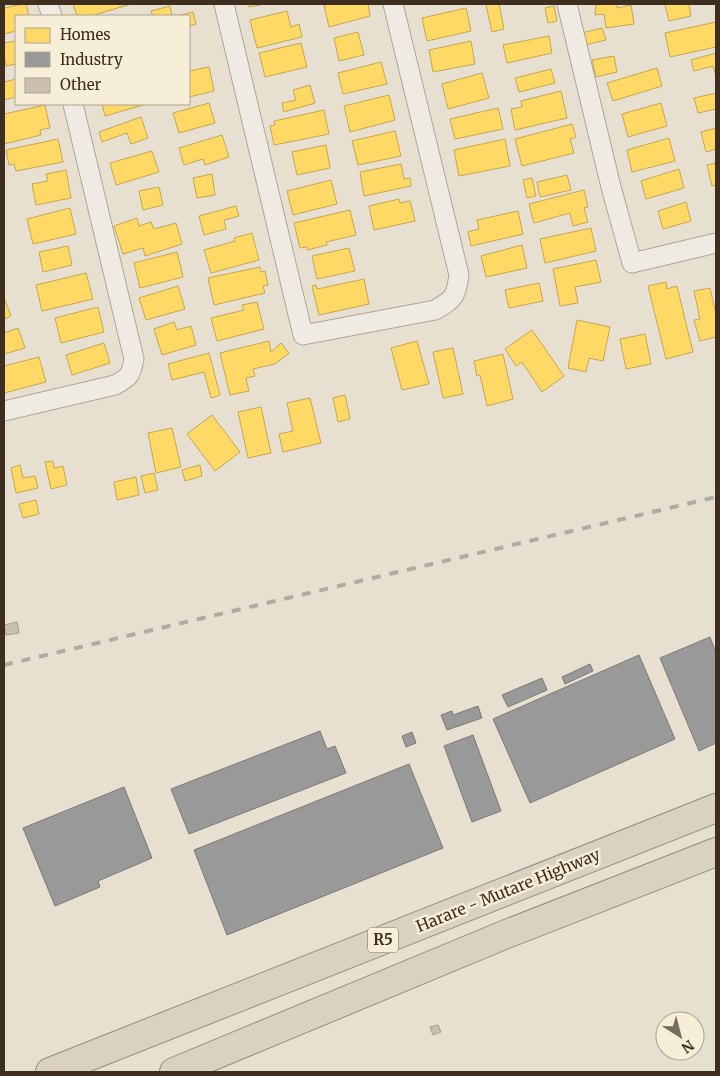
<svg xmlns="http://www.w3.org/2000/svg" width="720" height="1076" font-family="Merriweather,serif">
	<rect width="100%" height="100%" fill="#e7e0d1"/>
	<path fill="#ffd966" stroke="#c5a651" d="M22,4h4l3,12h-13v15l-12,3v-26z
		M73,4h58l-40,12h-14z
		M249,4h16l-16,3z
		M330,4h38l2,12 -41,11 -5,-22z
		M489,4h10l5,25 -12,3 -6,-27z
		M605,4h12v4l14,-3 3,19 -28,4 -2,-14 -9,1 1,-10z
		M669,4h20l2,12 -22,5 -4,-16z
		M170,6l2,10h-19l-2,-5z
		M554,6l3,15 -9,2 -3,-15z
		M466,8l5,23 -44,10 -5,-23z
		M287,11l4,16 8,-3 3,13 -45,11 -7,-28z
		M193,12l3,12 -7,2v-10h-12z
		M716,22v25l-46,10 -5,-24z
		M602,28l4,12 -21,5 -3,-12z
		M358,32l6,23 -25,6 -5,-23z
		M549,36l3,17 -45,10 -4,-18z
		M16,41v23l-10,2 -2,-12v-11z
		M471,41l4,23 -42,8 -4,-22z
		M301,43l6,24 -42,10 -6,-24z
		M716,53v24l-3,-11 -19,5 -3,-11z
		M614,56l3,16 -21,5 -4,-17z
		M381,62l6,22 -44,10 -5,-21z
		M209,67l5,24 -25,6v-26z
		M657,68l5,18 -49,15 -6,-18z
		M551,69l4,14 -36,9 -4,-14z
		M482,73l7,25 -41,11 -6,-25z
		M16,79v18l-12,3v-18z
		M310,85l5,18 -31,9 -2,-9 14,-3 -3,-10z
		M561,91l6,27 -52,12 -4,-21 11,-2 -1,-6z
		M716,93v16l-18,4 -4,-15z
		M389,95l6,25 -45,12 -6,-26z
		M209,103l6,20 -36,10 -6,-20z
		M661,103l6,23 -39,11 -6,-23z
		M102,104h40l1,1 -38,11z
		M45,105l5,23 -10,2 1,5 -37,9v-30z
		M498,108l5,21 -48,10 -5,-20z
		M324,110l5,24 -55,11 -4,-19 5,-1 -1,-4z
		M141,117l7,21 -17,6 -4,-11 -25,9 -3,-10z
		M572,124l4,13 -6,2 4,14 -52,13 -7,-27z
		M716,128v21l-10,3 -5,-20z
		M395,131l6,25 -43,9 -6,-24z
		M222,135l7,22 -24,8 -2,-6 -19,6 -5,-17z
		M669,138l6,23 -43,11 -5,-22z
		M58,139l5,23 -47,9 -2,-7 -5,1 -3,-15z
		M505,139l5,27 -51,10 -5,-26z
		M326,145l4,23 -33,7 -5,-23z
		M152,151l7,21 -43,13 -6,-22z
		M716,163v22l-4,1 -5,-21z
		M401,164l3,15 6,-1 1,8 -47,10 -4,-24z
		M679,169l5,19 -38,11 -5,-18z
		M66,170l5,28 -35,7 -4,-21 16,-3 -2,-7z
		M212,174l3,21 -18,3 -4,-20z
		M567,175l4,15 -31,7 -3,-15z
		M532,178l4,18 -9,2 -4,-18z
		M331,180l6,24 -44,11 -6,-24z
		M159,187l4,18 -20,5 -4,-19z
		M584,190l4,17 -4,1 4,14 -15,4 -3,-13 -36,10 -5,-19z
		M399,199l1,4 10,-2 5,20 -41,9 -5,-24z
		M686,202l5,19 -28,8 -5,-18z
		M236,206l3,10 -15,4 2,9 -22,6 -5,-19z
		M70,208l6,26 -43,10 -6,-25z
		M350,210l6,25 -30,7 1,3 -20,5v-3l-7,1 -6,-25z
		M518,211l5,23 -52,12 -3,-14 11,-3 -2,-9z
		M137,218l2,8 12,-4 3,7 22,-6 6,21 -37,12 -2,-8 -20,6 -9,-28z
		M591,228l5,23 -51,12 -5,-24z
		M252,233l7,27 -48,13 -7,-23 31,-9 -1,-3z
		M522,245l5,23 -41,9 -5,-21z
		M68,246l4,19 -29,7 -4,-20z
		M349,248l6,23 -38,8 -5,-23z
		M177,252l6,25 -43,11 -6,-25z
		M596,260l5,22 -26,5 3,16 -18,3 -7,-37z
		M260,267l1,5 4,-1 3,14 -5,1 2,7 -51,12 -6,-27z
		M86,273l7,26 -51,12 -6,-26z
		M364,279l5,25 -50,11 -7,-29 4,-1 1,4z
		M666,282l1,7 10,-3 16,66 -27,7 -18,-73z
		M539,283l4,18 -34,7 -4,-18z
		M178,286l7,23 -39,11 -7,-22z
		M710,288l6,26v23l-16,4 -6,-21 6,-1 -6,-28z
		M4,297l7,19 -7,3z
		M257,302l7,27 -47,12 -6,-23 33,-8 -2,-5z
		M98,307l6,25 -43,11 -6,-25z
		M577,320l33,7 -7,34 -14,-3 -3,14 -18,-4z
		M174,322l3,8 14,-4 5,19 -34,10 -8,-26z
		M18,328l7,20 -21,6v-21z
		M532,330l32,46 -22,16 -20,-30 -6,4 -11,-17z
		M645,334l6,30 -25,5 -6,-30z
		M269,341l2,11 10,-9 8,10 -14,11 -22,5 2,7 -9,2 3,13 -19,4 -10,-42z
		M417,341l12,43 -27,6 -11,-42z
		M104,343l6,20 -38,12 -6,-20z
		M453,348l10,46 -20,4 -10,-46z
		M209,353l11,42 -9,3 -7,-26 -32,8 -4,-16z
		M503,354l10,45 -26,7 -7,-31 -3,1 -3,-15z
		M39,357l7,25 -42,11v-27z
		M345,395l5,24 -12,3 -5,-24z
		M310,398l11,45 -38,9 -4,-18 14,-3 -6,-28z
		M261,407l10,46 -23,5 -10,-46z
		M212,415l28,37 -25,19 -28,-37z
		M172,428l9,39 -25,6 -8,-40z
		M53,461l1,7 9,-2 4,19 -16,4 -6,-27z
		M20,465l3,13 12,-2 3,12 -22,5 -5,-25z
		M200,465l2,11 -17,5 -3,-11z
		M154,473l4,17 -13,3 -4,-17z
		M136,477l3,18 -22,5 -3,-18z
		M36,500l3,14 -16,4 -4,-14z"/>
	<path fill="#999" stroke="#7d7975" d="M710,637l5,13h1v93l-17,8 -39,-93z
		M639,655l36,84 -145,64 -37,-84z
		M590,664l3,7 -28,13 -3,-7z
		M542,678l5,12 -39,17 -6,-12z
		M478,706l4,12 -35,12 -6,-15 11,-4 1,4z
		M320,731l7,18 8,-3 11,27 -157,61 -18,-45z
		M412,732l4,11 -10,4 -4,-11z
		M473,735l28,76 -29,11 -28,-76z
		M409,764l34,84 -216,87 -33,-85z
		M124,787l28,71 -54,23 2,6 -45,19 -32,-78z"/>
	<path fill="#cbbfb2" stroke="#a89c90" d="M17,622l2,11 -13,2 -2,-10z
		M438,1025l3,7 -8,3 -3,-8z"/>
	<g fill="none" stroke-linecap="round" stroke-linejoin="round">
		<defs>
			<path id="street" d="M48,4l4,12
				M224,4l79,331 132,-25c19,-11 21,-13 24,-35l-66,-271
				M567,4l44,183 21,76 84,-20
				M4,411l111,-26c14,-8 16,-9 19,-26l-61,-255"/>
			<path id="highway" d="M50,1072l666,-264
				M174,1072l330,-137 212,-83"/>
		</defs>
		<use href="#street" stroke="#ada599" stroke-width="21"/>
		<use href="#highway" stroke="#928b80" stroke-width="30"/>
		<use href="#street" stroke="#efebe3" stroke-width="19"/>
		<use href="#highway" stroke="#dad1c2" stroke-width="28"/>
		<path stroke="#afaaa2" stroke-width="4" stroke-dasharray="9 9" stroke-linecap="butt" d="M4,665l712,-168"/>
	</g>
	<g text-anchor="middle" stroke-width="5" stroke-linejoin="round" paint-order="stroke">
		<rect fill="#f7eed8" stroke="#756857" stroke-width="1" x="368" y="927.5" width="30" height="25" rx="4"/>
		<g font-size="15" font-weight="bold" fill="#3d2e20">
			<text x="383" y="945">R5</text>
		</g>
		<g font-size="16" fill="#3d2e20" stroke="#f7eed8">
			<text transform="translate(508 890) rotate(-22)" y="6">Harare - Mutare Highway</text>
		</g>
	</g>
	<rect width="720" height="1076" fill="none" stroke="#3d2e20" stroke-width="10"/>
	<rect x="15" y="15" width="175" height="90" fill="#f7eed8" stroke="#ada18e"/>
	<rect x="25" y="28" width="25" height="15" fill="#ffd966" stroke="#ada18e"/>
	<text x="60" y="40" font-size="15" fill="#3d2e20">Homes</text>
	<rect x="25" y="52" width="25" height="15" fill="#999999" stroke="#ada18e"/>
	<text x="60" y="65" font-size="15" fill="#3d2e20">Industry</text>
	<rect x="25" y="78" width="25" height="15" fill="#cbbfb2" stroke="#ada18e"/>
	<text x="60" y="90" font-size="15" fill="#3d2e20">Other</text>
	<g transform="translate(680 1036) rotate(144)"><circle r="24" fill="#f7eed8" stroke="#ada18e"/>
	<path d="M0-4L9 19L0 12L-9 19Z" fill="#786c5e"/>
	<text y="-8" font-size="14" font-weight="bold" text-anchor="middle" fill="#3d2e20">N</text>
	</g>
</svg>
